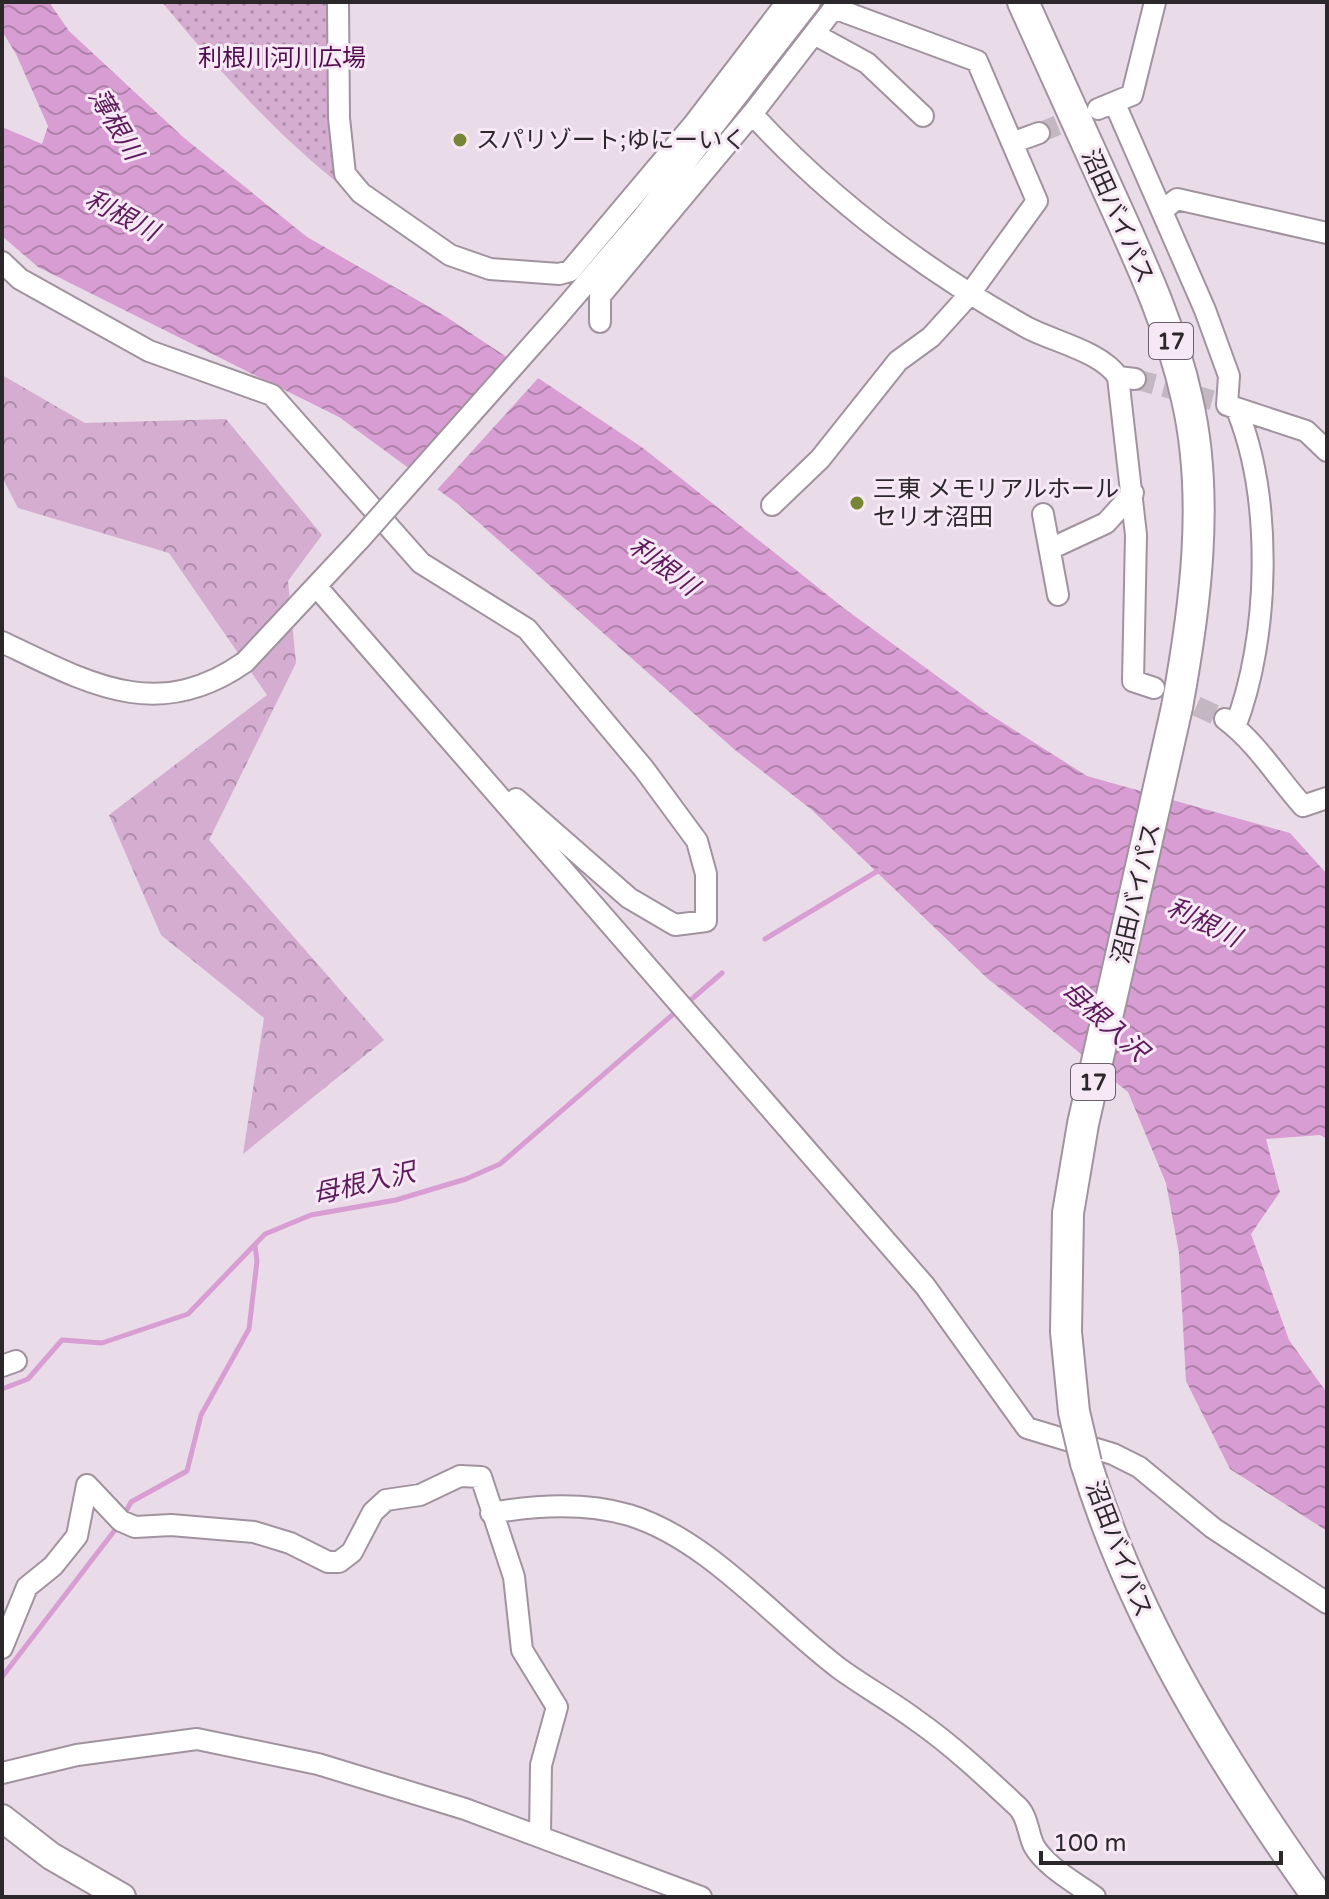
<svg xmlns="http://www.w3.org/2000/svg" width="1329" height="1899" font-family="'Varela Round','Noto Sans JP',sans-serif">
	<defs>
		<pattern id="forest-crowns" width="20" height="18" patternUnits="userSpaceOnUse" patternTransform="scale(2)"><rect width="20" height="18" fill="#d5add1"/><path d="M2 6a3 3 0 1 1 6 0M12 15a3 3 0 1 1 6 0" fill="none" stroke="#ad8daa"/></pattern>
		<pattern id="park-dots" width="8" height="8" patternUnits="userSpaceOnUse" patternTransform="scale(2)"><rect width="8" height="8" fill="#d5add1"/><path d="M2 2h.1M6 6h.1" fill="none" stroke="#ad8daa" stroke-width="1.8" stroke-linecap="round"/></pattern>
		<pattern id="water-waves" width="16" height="10" patternUnits="userSpaceOnUse" patternTransform="scale(2)"><rect width="16" height="10" fill="#d89ed3"/><path d="M0 5q4-4 8 0t8 0" fill="none" stroke="#af81ab"/></pattern>
	</defs>
	<rect width="100%" height="100%" fill="#e9dbe7"/>
	<path fill="url(#forest-crowns)" d="M2,375l83,48 141,-4 96,116 -34,46 8,82 -87,177 175,200 -141,114 21,-136 -103,-83 -52,-120 158,-120 -98,-142 -151,-45 -16,-31z"/>
	<path fill="url(#park-dots)" d="M162,2h171l11,186c-69,-55 -126,-118 -182,-186z"/>
	<path fill="url(#water-waves)" d="M2,2h47l20,29 114,106 124,100 138,79 198,132 202,161 144,105 98,62 203,57 37,41v265l-7,-4 -54,4 14,53 -29,42 38,106 38,53v138l-97,-62 -44,-88 -7,-128 -13,-70 -38,-91 -141,-114 -175,-168 -77,-60 -276,-245 -120,-88 -301,-150 -36,-31v-109l40,17 6,-18 -32,-72 -14,-23z"/>
	<path fill="#e9dbe7" d="M509,354l32,21 -106,117 -29,-21z"/>
	<g fill="none" stroke-linecap="round" stroke-linejoin="round">
		<path stroke="#d89ed3" stroke-width="5" d="M765,939l116,-70
			M686,1004l36,-31
			M2,1389l26,-10 34,-39 40,3 86,-29 77,-80 46,-19 85,-15 70,-21 34,-15 178,-154
			M123,1517l8,-15 56,-31 14,-56 48,-86 8,-68 -2,-16
			M2,1677l116,-151"/>
		<path stroke="#c3b7c1" stroke-width="20" stroke-dasharray="20 10" stroke-linecap="butt" d="M1039,133l48,-20
			M1135,379l88,24
			M1169,694l56,25"/>
		<defs>
			<path id="minor" d="M338,2l1,116 6,56 16,19 89,62 40,14 69,5 11,-3 123,-146 94,-123
				M834,2v6l-82,106c79,86 174,157 276,214 27,14 74,24 90,49l17,2
				M814,34l53,29 56,53
				M1115,104l90,206 24,66 -2,29
				M1098,109l34,-14 23,-93
				M1014,142l25,-9
				M1163,210l14,-11 150,34
				M2,262l18,17 129,72 123,44 149,168 106,66 117,140 53,72 9,33v47l-31,4 -46,-27 -113,-99
				M558,316l85,-99 167,-215
				M600,322v-26l152,-182
				M1118,377l18,158 -3,146 21,7
				M1230,406l76,25 21,20
				M772,505l48,-46 78,-98 33,-24 38,-42 68,-94 -60,-140 -143,-53
				M1043,514l15,81
				M1050,549l56,-26 27,-30
				M316,586l609,700 102,142 86,26 26,13 74,61 114,75
				M2,642c86,41 155,82 243,20l115,-123
				M1225,719c33,25 51,57 78,87l24,-8
				M1235,727c35,-90 38,-228 2,-317
				M2,1366l14,-5
				M87,1485l34,36 14,6 36,-2 83,7 36,11 38,19h11l13,-10 21,-40 13,-12 34,-5 40,-19 21,1 33,100 8,73 35,57 -16,58 -1,70
				M491,1513c45,-8 94,-11 138,2 79,24 146,105 211,154 25,18 52,33 76,51 36,25 70,57 102,87 10,10 10,27 16,39 12,21 42,37 61,51
				M2,1648l25,-61 26,-21 24,-30 10,-51
				M2,1773l75,-18 120,-16 121,25 147,45 236,88"/>
			<path id="major" d="M2,1818l49,38 71,41"/>
			<path id="highway" d="M1023,2c30,66 60,133 90,199 29,64 59,129 74,198 23,99 8,210 -10,308
				M1086,1463c48,158 137,300 232,434"/>
		</defs>
		<use href="#minor" stroke="#a0939f" stroke-width="24"/>
		<use href="#major" stroke="#a0939f" stroke-width="30"/>
		<use href="#highway" stroke="#a0939f" stroke-width="34"/>
		<use href="#minor" stroke="#fff" stroke-width="20"/>
		<use href="#major" stroke="#fff" stroke-width="26"/>
		<use href="#highway" stroke="#fff" stroke-width="30"/>
		<defs>
			<path id="minor-bridge" d="M360,539l198,-223"/>
			<path id="highway-bridge" d="M1086,1463l-12,-51 -8,-80 2,-119 15,-89 94,-417"/>
		</defs>
		<use href="#minor-bridge" stroke="#a0939f" stroke-width="24" stroke-linecap="butt"/>
		<use href="#highway-bridge" stroke="#a0939f" stroke-width="34" stroke-linecap="butt"/>
		<use href="#minor-bridge" stroke="#fff" stroke-width="20"/>
		<use href="#highway-bridge" stroke="#fff" stroke-width="30"/>
	</g>
	<g fill="#768635" stroke="#f6e8f4" stroke-width="3">
		<circle cx="460" cy="140" r="8"/>
		<circle cx="857" cy="503" r="8"/>
	</g>
	<g text-anchor="middle" stroke-width="6" stroke-linejoin="round" paint-order="stroke">
		<g fill="#f6e8f4" stroke="#696167" stroke-width="2">
			<rect x="1149" y="323" width="44" height="36" rx="6"/>
			<rect x="1071" y="1064" width="44" height="36" rx="6"/>
		</g>
		<g font-size="22" font-weight="bold" fill="#2c272b">
			<text x="1171" y="349">17</text>
			<text x="1093" y="1090">17</text>
		</g>
		<g font-size="24" fill="#500b4e" stroke="#f6e8f4">
			<text x="282" y="66">利根川河川広場</text>
		</g>
		<g font-size="24" fill="#2c272b" stroke="#f6e8f4" text-anchor="start">
			<text x="476" y="148">スパリゾート;ゆにーいく</text>
			<text x="873" y="497">三東 メモリアルホール<tspan x="873" dy="28">セリオ沼田</tspan></text>
		</g>
		<g font-size="24" fill="#2c272b" stroke="#f6e8f4">
			<text transform="translate(1118 216) rotate(66)" y="8">沼田バイパス</text>
			<text transform="translate(1136 893) rotate(-77)" y="8">沼田バイパス</text>
			<text transform="translate(1119 1549) rotate(69)" y="8">沼田バイパス</text>
		</g>
		<g font-size="26" font-style="italic" fill="#5e1b5c" stroke="#f6e8f4">
			<text transform="translate(116 124) rotate(59)" y="9">薄根川</text>
			<text transform="translate(122 215) rotate(28)" y="9">利根川</text>
			<text transform="translate(664 566) rotate(37)" y="9">利根川</text>
			<text transform="translate(1204 922) rotate(26)" y="9">利根川</text>
			<text transform="translate(1105 1021) rotate(42)" y="9">母根入沢</text>
			<text transform="translate(364 1183) rotate(-13)" y="9">母根入沢</text>
		</g>
	</g>
	<rect width="1329" height="1899" fill="none" stroke="#2c272b" stroke-width="8"/>
	<path d="M1041 1851v12h240v-12" fill="none" stroke="#2c272b" stroke-width="4"/>
	<text x="1053" y="1851" font-size="24" fill="#2c272b" stroke="#f6e8f4" stroke-width="6" paint-order="stroke">100 m</text>
</svg>
